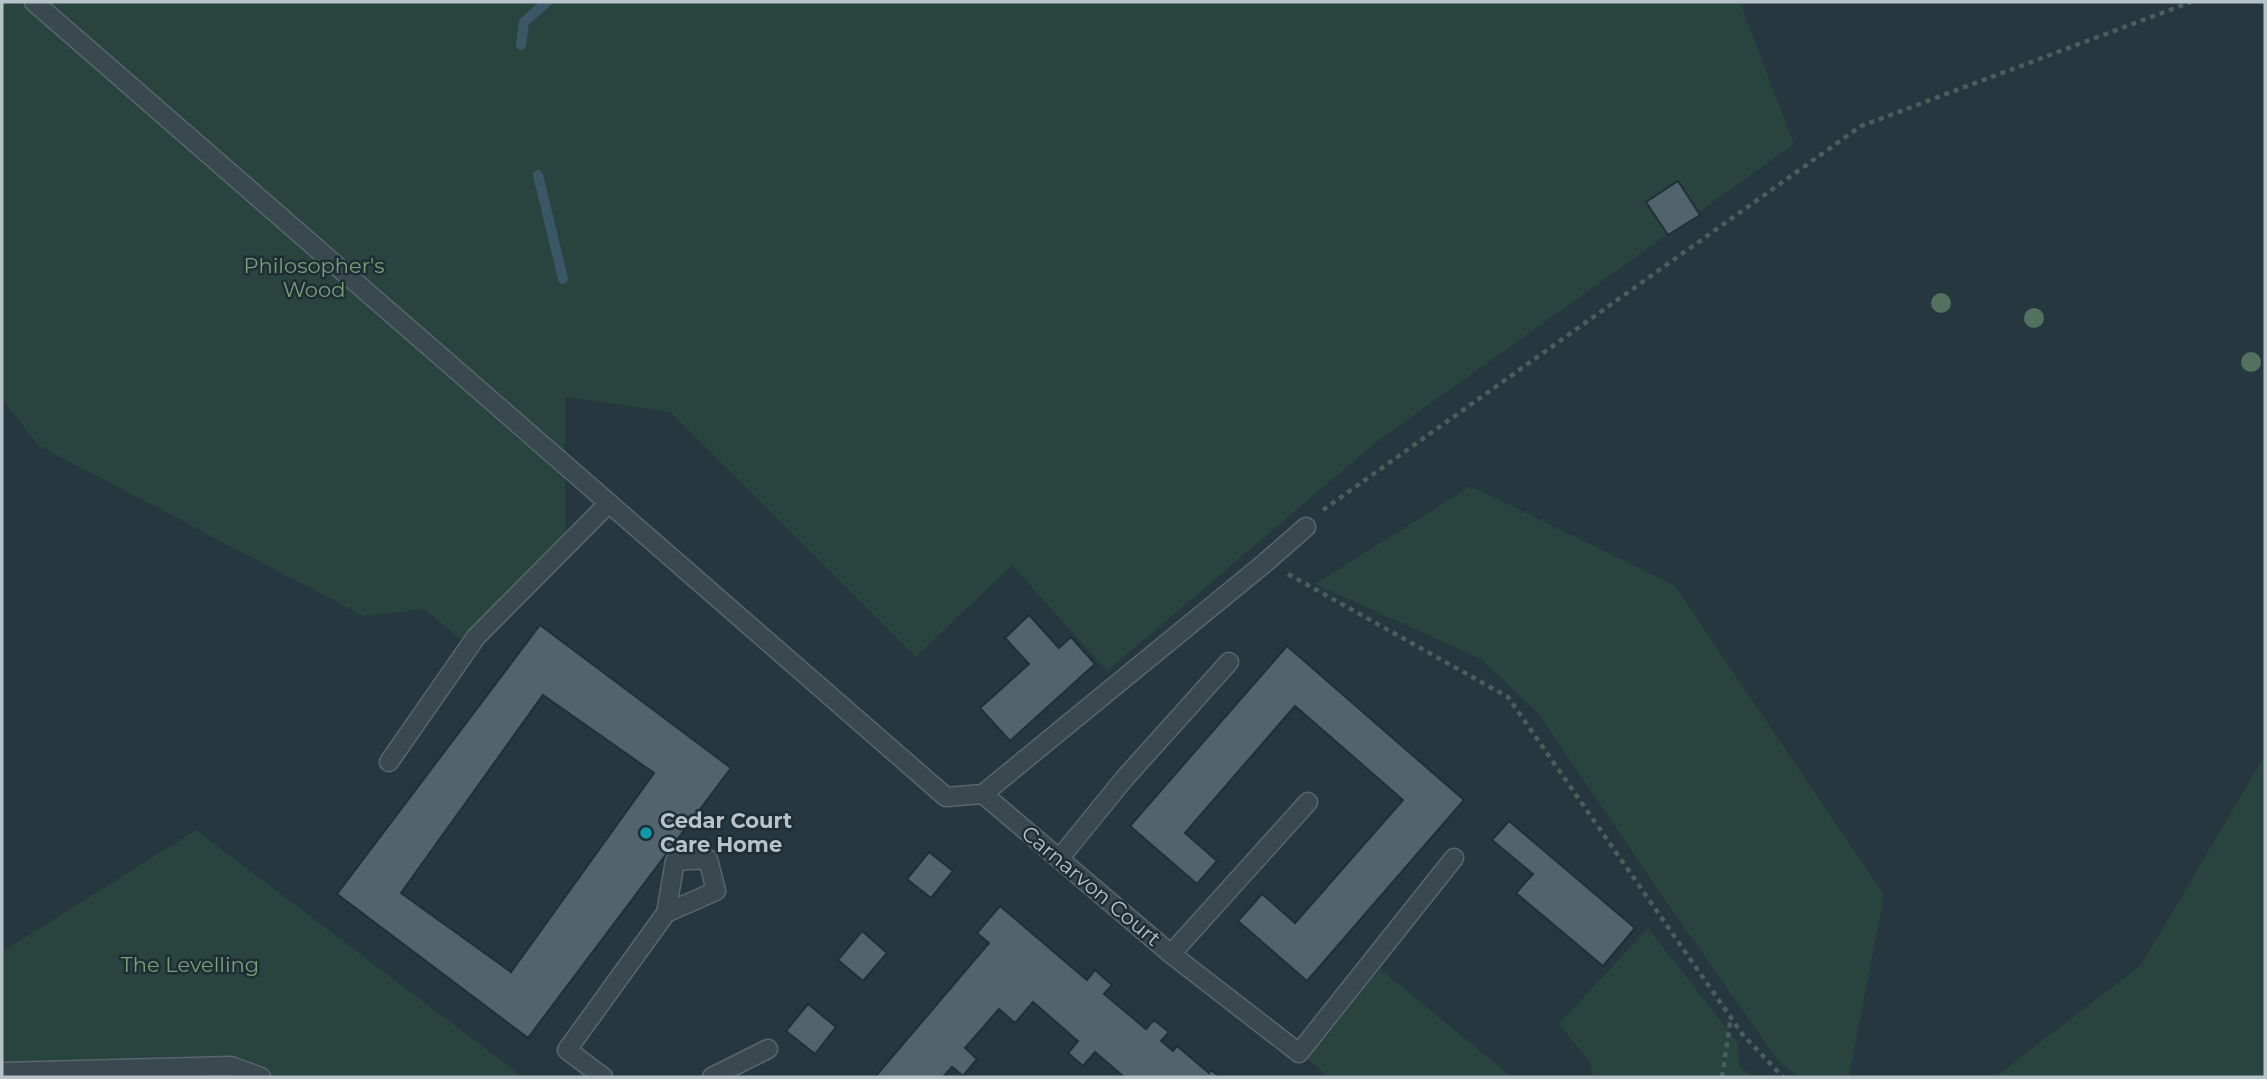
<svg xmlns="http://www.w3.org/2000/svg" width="2267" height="1079" font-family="Montserrat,sans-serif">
	<rect width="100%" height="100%" fill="#263740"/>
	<path fill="#29433f" d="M2,2h1738l54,142 -419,299 -268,228 -95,-106 -96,92 -246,-245 -105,-15v150l-94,101 -47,-39 -61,7 -325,-171 -36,-46z
		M1471,486l204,100 209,309 -35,182h-51l-21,-18 -110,-156 -129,-190 -57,-54 -166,-75z
		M2265,755v322h-270l146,-112z
		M196,830l327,247h-521v-125z
		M1648,928l90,115 1,23 15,11h-161l-3,-15 -31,-38z
		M1380,969l132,108h-184l-21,-19z"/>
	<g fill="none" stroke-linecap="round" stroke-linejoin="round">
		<path stroke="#3a5766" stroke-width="10" d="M521,45l3,-23 23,-20
			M538,175l25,104"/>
	</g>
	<path fill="#51646d" stroke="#212f37" stroke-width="2" fill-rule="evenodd" d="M1678,181l22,34 -32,20 -22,-33z
		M1029,615l30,33 12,-11 24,27 -85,77 -30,-33 49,-44 -24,-26z
		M540,625l191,143 -203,270 -191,-144zM543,695l111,78 -143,199 -110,-79z
		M1287,646l177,154 -157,181 -69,-60 24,-27 33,29 108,-123 -108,-94 -110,127 32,28 -20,23 -67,-58z
		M1509,821l126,107 -32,38 -87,-73 17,-19 -41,-34z
		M929,852l24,19 -22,27 -24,-19z
		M1000,906l87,74 8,-10 17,15 -8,9 42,35 8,-9 15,12 -8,9 12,10 4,-5 32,27 2,-3 9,7h-96l-29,-25 -12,14 -15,-13 10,-12 -45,-39 -18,21 -16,-14 -34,39 12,11 -14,17 -11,-9 -9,10h-68l114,-134 -12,-10z
		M862,931l25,22 -24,28 -25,-21z
		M808,1004l28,23 -21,27 -29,-23z"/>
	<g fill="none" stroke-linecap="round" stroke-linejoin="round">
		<defs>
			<path id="lane" d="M34,2l912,795 37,-3 283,-232 40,-35
				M389,762l87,-125 133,-134
				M983,794l188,160 137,-152
				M1059,859l65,-80 105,-117
				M1171,954l128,99 155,-195
				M2,1072l229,-6 30,11
				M603,1077l-36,-27 99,-137 9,-52 33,-2 8,32 -50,22
				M712,1077l56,-28"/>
		</defs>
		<use href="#lane" stroke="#58666d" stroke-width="21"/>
		<path stroke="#485f5d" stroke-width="4.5" stroke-dasharray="5 5" stroke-linecap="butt" d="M1323,510l538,-384 330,-124
			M1288,574l220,123 235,338 40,42
			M1722,1077l9,-60"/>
		<use href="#lane" stroke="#3a4850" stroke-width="18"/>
	</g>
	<g fill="#52715e">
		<circle cx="1941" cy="303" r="10"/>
		<circle cx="2034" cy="318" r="10"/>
		<circle cx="2251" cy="362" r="10"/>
	</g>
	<circle fill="#0f9aa8" stroke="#1f2d35" stroke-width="2.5" cx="646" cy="833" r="7"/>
	<g text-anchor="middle" stroke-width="5" stroke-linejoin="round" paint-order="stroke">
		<g font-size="21" fill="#76a076" stroke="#1f2d35">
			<text x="314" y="273">Philosopher's<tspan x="314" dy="24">Wood</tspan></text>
			<text x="190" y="972">The Levelling</text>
		</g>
		<g font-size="21" font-weight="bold" fill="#b7c3ca" stroke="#1f2d35" text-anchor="start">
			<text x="660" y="828">Cedar Court<tspan x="660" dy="24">Care Home</tspan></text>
		</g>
		<g font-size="21" fill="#b7c3ca" stroke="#1f2d35">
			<text transform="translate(1091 886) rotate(40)" y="7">Carnarvon Court</text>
		</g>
	</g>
	<rect width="2267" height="1079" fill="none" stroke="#b7c3ca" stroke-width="7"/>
</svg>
